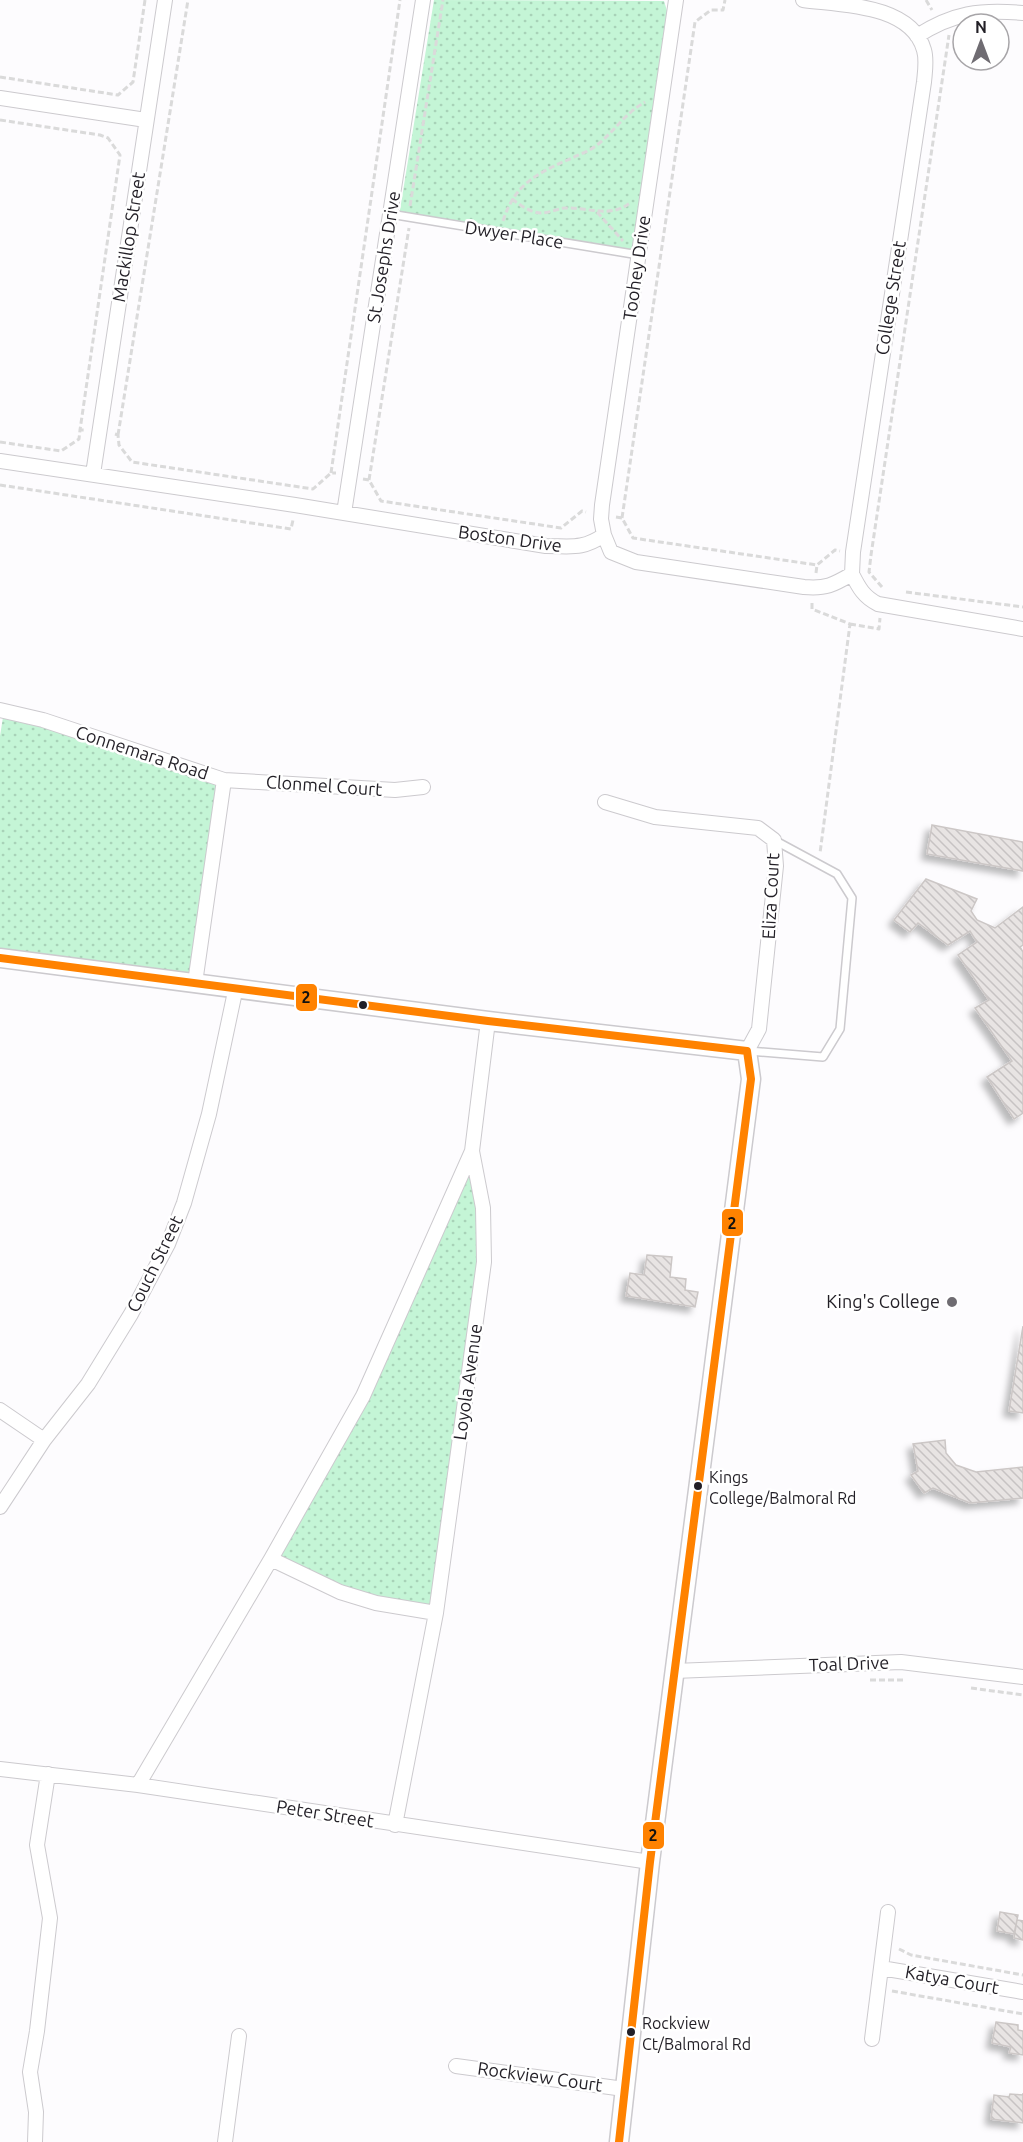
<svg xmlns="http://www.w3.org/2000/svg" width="1023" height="2142" font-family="Ubuntu,sans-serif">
	<defs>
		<pattern id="park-dots" width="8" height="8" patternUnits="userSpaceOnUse" patternTransform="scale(1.5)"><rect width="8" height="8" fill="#c4f5d6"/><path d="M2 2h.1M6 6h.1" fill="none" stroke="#a8d2b8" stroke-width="1.8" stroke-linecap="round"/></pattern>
		<pattern id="building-back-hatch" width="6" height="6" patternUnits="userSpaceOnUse" patternTransform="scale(1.5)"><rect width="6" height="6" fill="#e8e4e3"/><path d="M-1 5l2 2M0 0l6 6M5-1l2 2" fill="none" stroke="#c7c3c3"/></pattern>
		<filter id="shadow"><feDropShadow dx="-5.5" dy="5.5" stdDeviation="3" flood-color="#0004"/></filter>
	</defs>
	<rect width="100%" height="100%" fill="#fdfcfe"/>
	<path fill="url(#park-dots)" d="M434,0l230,1 4,13 -36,240 -233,-38z
		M4,711l220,69 -29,203 -195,-25v-222z
		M472,1151l12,111 -48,351 -60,-10 -105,-44 92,-163z"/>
	<path fill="url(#building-back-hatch)" stroke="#ccc7c6" stroke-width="1.5" filter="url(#shadow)" d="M932,825l91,17v29l-96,-17z
		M926,879l51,20 -6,12 6,9 18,8 28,-21v38l-3,2 3,5v161l-9,6 -27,-42 25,-16 -37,-53 14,-8 -31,-45 19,-13 -7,-11 -22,14 -30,-22 -8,9 -16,-12z
		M647,1255l25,2 -2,20 16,2 -1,11 13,2 -3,15 -69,-11 4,-23 14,2z
		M1023,1326v87l-14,-2z
		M945,1440l1,13 10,12 20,7 47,-5v31l-53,5 -37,-15 -9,5 -13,-18 7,-4 -5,-27z
		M1000,1912l18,3 -4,19 -17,-3z
		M1017,1920l6,1v19l-9,-2z
		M996,2022l22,3v5l5,1v24l-14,-2 2,-6 -19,-4z
		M1023,2093v30l-32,-4 3,-24 15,2 1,-3 13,1z"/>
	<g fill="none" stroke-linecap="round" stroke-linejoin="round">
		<defs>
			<path id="service" d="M390,214l249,41
				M749,1051l74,6 17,-28 12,-131 -15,-24 -63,-34"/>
			<path id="minor" d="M803,0c38,5 108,4 121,50 3,10 1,21 0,32l-71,470 -1,22
				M917,36c36,-23 63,-27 106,-23
				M0,98l146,22
				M0,461l295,44 251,41c25,0 36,4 58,-11l7,17 25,10 168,25c22,2 29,-2 48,-13 7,14 12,23 26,30l145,25
				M93,474l72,-474
				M344,513l79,-513
				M604,535l-3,-16 1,-14 74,-505
				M0,710l43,10 181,60 -29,203
				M224,780l171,10 28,-3
				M605,802l50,15 103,11 16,12 2,26 -17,163 -12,22
				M0,1410l44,30
				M0,1507l44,-67 44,-56 43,-70 37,-70 16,-41 25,-89 27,-127
				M271,1559l69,33 36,11 60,10
				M674,1671l227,-9 122,15
				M0,1769l138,16 512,77
				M138,1785l133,-226 92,-163 109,-245 16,-130
				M395,1825l41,-212 48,-351 -1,-54 -11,-57
				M881,1968l142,24
				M872,2039l16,-127
				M456,2066l168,23
				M35,2142l1,-30 -6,-40 7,-41 13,-113 -13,-73 11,-71
				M225,2142l14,-106"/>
			<path id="tertiary" d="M0,958l488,63 259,30 4,28 -101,783 -31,280"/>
		</defs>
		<use href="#service" stroke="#cccace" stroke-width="10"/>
		<use href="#minor" stroke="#cccace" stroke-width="16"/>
		<use href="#tertiary" stroke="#cccace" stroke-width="21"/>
		<path stroke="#dadada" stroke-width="3" stroke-dasharray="6 3" stroke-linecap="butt" d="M926,0l6,10
			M0,77l118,18 15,-13 12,-82
			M0,120l100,15 8,3 12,17 -40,275
			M512,199c8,6 19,14 29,14 8,0 16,-4 23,-5 25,-1 47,11 67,-6
			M410,206l33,-206
			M597,212l26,29
			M503,221c12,-38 35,-48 69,-63 8,-4 18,-7 25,-13 18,-14 27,-31 48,-43
			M115,434l3,1 1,10 13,17 181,27 18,-16h5
			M118,435l70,-435
			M0,442l61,9 18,-12 1,-9h5
			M331,473l69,-473
			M363,479l6,1 12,21 180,27 21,-17 4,1
			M369,480l40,-252
			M0,485l291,44 2,-9
			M616,517l6,1 11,20 184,27
			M622,518l73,-496 16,-12h12l2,-10
			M816,573l1,-8 18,-15 5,1
			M882,587l-13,-15 2,-17 78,-520
			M906,592l117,15
			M812,603v6l38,15 -30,229
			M850,624l29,5 1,-11
			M870,1680h35
			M971,1688l52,7
			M899,1949l12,6 112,20
			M892,1991l131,23"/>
		<use href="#service" stroke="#fff" stroke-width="7"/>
		<use href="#minor" stroke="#fff" stroke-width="14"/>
		<use href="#tertiary" stroke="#fff" stroke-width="18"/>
		<defs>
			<path id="bus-1" d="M0,958l488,63 259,30 4,28 -101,783 -31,280"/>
		</defs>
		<use href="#bus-1" stroke="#fff" stroke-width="12"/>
		<use href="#bus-1" stroke="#ff8200" stroke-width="8"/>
	</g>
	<g fill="#221f26" stroke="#fff" stroke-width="2">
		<circle cx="363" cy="1005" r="5"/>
		<circle cx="698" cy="1486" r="5"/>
		<circle cx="631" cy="2032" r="5"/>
	</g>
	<circle fill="#6f6c72" stroke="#fff" stroke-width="2" cx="952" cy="1302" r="6"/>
	<g text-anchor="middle" stroke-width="5" stroke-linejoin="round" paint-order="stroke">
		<g font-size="16" fill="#221f26" stroke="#fff" text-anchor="start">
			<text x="709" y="1483">Kings<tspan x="709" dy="21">College/Balmoral Rd</tspan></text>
			<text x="642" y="2029">Rockview<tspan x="642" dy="21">Ct/Balmoral Rd</tspan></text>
		</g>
		<g font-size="18" fill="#221f26" stroke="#fff">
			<text transform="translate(514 235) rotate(9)" y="6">Dwyer Place</text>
			<text transform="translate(129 237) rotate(-81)" y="6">Mackillop Street</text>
			<text transform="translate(384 257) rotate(-81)" y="6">St Josephs Drive</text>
			<text transform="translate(637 268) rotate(-82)" y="6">Toohey Drive</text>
			<text transform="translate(891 298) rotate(-81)" y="6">College Street</text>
			<text transform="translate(510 539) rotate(8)" y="6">Boston Drive</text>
			<text transform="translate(142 753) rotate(18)" y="6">Connemara Road</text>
			<text transform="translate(324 786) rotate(4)" y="6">Clonmel Court</text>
			<text transform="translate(771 896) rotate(-87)" y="6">Eliza Court</text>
			<text transform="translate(155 1264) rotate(-64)" y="6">Couch Street</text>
			<text transform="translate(468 1382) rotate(-82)" y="6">Loyola Avenue</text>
			<text transform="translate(849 1664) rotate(-2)" y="6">Toal Drive</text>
			<text transform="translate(325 1814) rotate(9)" y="6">Peter Street</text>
			<text transform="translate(952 1980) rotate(10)" y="6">Katya Court</text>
			<text transform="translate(540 2077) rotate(8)" y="6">Rockview Court</text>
		</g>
		<g font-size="18" fill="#221f26" stroke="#fff" text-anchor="end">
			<text x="940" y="1308">King's College</text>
		</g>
	</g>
	<g stroke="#fff" stroke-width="2">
		<rect x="295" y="983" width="23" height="29" rx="6" fill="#ff8200"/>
		<rect x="721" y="1208" width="23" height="29" rx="6" fill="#ff8200"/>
		<rect x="642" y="1821" width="23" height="29" rx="6" fill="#ff8200"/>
	</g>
	<g font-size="16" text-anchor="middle" font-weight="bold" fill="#111">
		<text x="306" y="1003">2</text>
		<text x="732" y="1229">2</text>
		<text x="653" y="1841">2</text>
	</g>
	<g transform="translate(981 42)"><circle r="28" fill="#ffffff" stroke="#a7a5a8" stroke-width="1.5"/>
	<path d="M0-4.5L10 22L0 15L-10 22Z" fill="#6f6c72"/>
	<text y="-9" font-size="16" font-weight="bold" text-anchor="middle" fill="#221f26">N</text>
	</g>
</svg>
